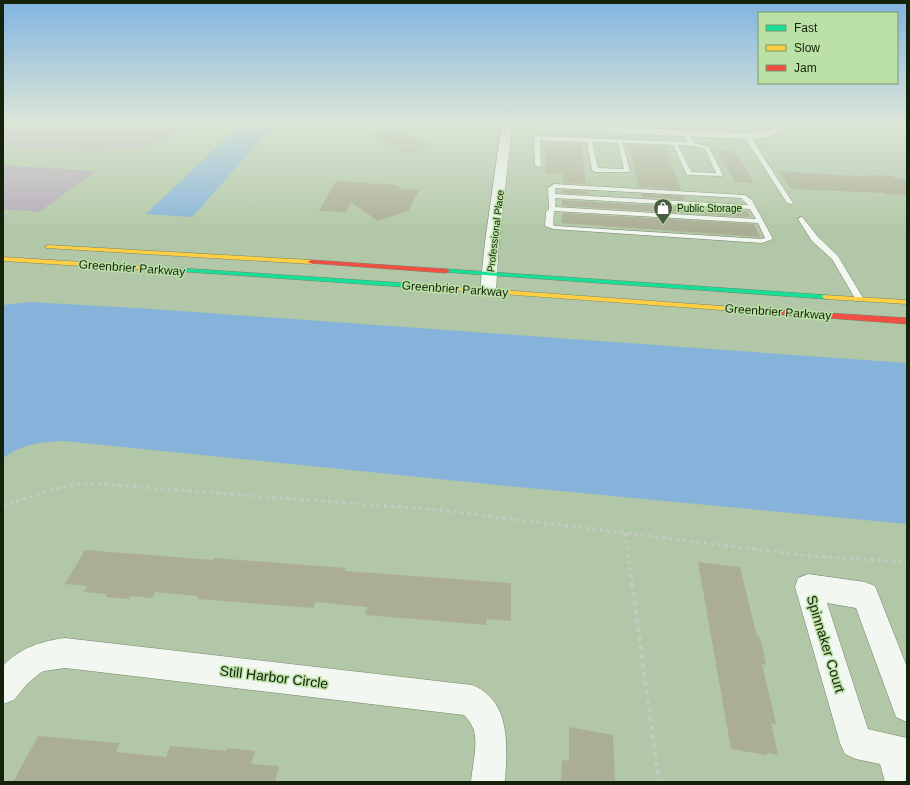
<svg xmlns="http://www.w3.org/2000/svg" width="910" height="785" font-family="Helvetica,sans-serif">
	<rect width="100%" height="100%" fill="#b2c7a7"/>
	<path fill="#b4a9b8" d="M3,122h185c-33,42 -138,26 -185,23z
		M3,165l93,6 -57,41 -36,-3z"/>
	<path fill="#87b3da" d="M243,122h34l-85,95 -46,-3z
		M30,302l122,7 755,54v161l-389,-37 -454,-46c-24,1 -41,3 -61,17v-153z"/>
	<path fill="#abad94" d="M395,127l4,3 33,16 -26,8 -35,-20z
		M545,142l36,2 5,40 -23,-1v-9l-18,-1z
		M628,145l37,2 16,43 -42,-3z
		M717,150h17l20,33 -19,-1z
		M778,171l91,6 -2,-2 26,1 2,2 12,1v16l-22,-1 -1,-1 -93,-4z
		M336,181l60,4 7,4 16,1 -10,20 -31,11 -27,-19 -5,10 -27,-1z
		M562,190l24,1 1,3 -25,-1z
		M641,194l42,2 2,4 -43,-3z
		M562,200l185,11 3,6 -188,-11z
		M562,213l192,11 6,13 -198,-14z
		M85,550l128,10 1,-2 132,10 -1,3 166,12v38l-25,-2v6l-121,-10 2,-8 -52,-5 -2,6 -116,-9 1,-3 -43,-4 -3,6 -22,-2 -1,3 -23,-2 1,-3 -23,-2 3,-6 -22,-2z
		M698,562l42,5 17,69 3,1 6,28 -4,-1 14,60 -5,-1 7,32 -11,-2v2l-36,-6z
		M569,727l44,8 2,47h-54l1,-22 7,1z
		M38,736l82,7 -4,9 50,5 4,-11 56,5 1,-3 28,3 -4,13 28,2 -4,16h-262z"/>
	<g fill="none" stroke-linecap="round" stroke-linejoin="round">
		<defs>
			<path id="lane" d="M686,131l2,1 6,11 15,4 14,28 -1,1 -35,-1 -14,-30 -50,-2 7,29h-35l-3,-2 -5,-28 -47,-2 1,25 -3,2 -3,-2 -1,-27 3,-2 151,6 -5,-9zM592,142l26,1 6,26 -26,-1zM678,145l14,1 13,3 11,24 -25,-1z
				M745,135l5,1 43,67 -1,1 -5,-1 -43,-67z
				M554,184l191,11 7,5 21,39 -11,4 -209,-14 -8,-3 1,-14 3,-3 -1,-21zM555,188l186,10 7,7 -193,-11zM555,198l195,11 6,10 -201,-12zM554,211l204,12 7,15 -3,1 -206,-13 -3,-1z
				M801,217l2,1 15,19 20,19 25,42 -1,2h-6l-24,-41 -20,-18 -14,-22z"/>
			<path id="street" d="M502,122l245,11 22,-3 9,-8h10c-8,16 -26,16 -41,17l-235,-11 -13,114 -3,49 -2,3 -6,2 -6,-2 -2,-3 5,-49z
				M808,574l57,8 10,4 32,81v55l-11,-5 -40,-109 -29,-5 41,126 39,9v44h-22l-5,-18 -24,-5 -11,-5 -5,-11 -45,-156 3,-9z
				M65,638l407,47c40,16 35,62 33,97h-34c1,-15 8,-41 2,-54 -2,-5 -6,-10 -9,-13l-399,-47 -21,3 -4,2 -13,11 -13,16 -11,4v-38c16,-18 39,-25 62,-28z"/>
			<path id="fast" d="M163,267l285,19 4,2 -4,2 -287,-20v-2z
				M446,269l380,26 4,2 -4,2 -382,-27 -2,-1z"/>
			<path id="slow" d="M48,245l263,15 3,2 -3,2 -265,-16 -1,-1z
				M3,257l160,10 4,2 -4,2 -160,-10z
				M445,286l290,21 4,2 -4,2 -287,-21 -4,-2z
				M823,295l84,5v4l-81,-5 -4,-2z"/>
			<path id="jam" d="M311,260l135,9 4,2 -4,2 -137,-10 -1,-1z
				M732,307l175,11v6l-172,-13 -4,-2z"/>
		</defs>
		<use href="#lane" stroke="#74846b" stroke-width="1"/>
		<use href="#street" stroke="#74846b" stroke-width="1"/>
		<use href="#fast" stroke="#74846b" stroke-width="1"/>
		<use href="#slow" stroke="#74846b" stroke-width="1"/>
		<use href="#jam" stroke="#74846b" stroke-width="1"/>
		<path stroke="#c4cac0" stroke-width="3" stroke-dasharray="3.5 3.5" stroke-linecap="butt" d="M3,506l47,-16 35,-7 355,27 370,46 97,6
			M625,533l7,51"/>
		<path stroke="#c4cac0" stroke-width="4" stroke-dasharray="4.5 4.5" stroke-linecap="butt" d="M632,583l27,199"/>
		<use href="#lane" fill="#f3f7f2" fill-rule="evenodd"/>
		<use href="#street" fill="#f3f7f2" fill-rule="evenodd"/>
		<use href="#fast" fill="#16e098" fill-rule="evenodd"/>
		<use href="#slow" fill="#ffcf43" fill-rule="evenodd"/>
		<use href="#jam" fill="#f24e42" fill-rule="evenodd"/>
	</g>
	<linearGradient id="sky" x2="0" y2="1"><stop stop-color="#81b4e2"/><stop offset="0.53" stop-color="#dce6d7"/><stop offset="1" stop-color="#dce6d7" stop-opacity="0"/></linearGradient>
	<rect width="910" height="232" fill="url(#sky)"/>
	<defs>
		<symbol id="shop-pin" viewBox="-11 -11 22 30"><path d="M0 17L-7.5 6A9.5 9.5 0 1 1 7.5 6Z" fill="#4b5c42" stroke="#bbe1a6"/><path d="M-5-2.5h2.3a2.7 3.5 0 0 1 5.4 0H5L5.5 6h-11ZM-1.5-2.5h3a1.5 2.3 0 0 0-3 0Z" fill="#fff"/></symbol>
	</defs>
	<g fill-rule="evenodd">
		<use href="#shop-pin" x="652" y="197" width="22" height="30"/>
	</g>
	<g text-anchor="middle" stroke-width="3" stroke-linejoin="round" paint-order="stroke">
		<g font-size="10" fill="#14220b" stroke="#bbe1a6" text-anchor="start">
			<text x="677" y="212">Public Storage</text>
		</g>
		<g font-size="10" fill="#14220b" stroke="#bbe1a6">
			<text transform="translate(495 231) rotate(-83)" y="4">Professional Place</text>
		</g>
		<g font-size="12" fill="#14220b" stroke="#bbe1a6">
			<text transform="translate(132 268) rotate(4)" y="4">Greenbrier Parkway</text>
			<text transform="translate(455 289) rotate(4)" y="4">Greenbrier Parkway</text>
			<text transform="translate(778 312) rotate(4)" y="4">Greenbrier Parkway</text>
		</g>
		<g font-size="14" fill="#14220b" stroke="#bbe1a6">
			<text transform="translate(826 644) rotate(73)" y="5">Spinnaker Court</text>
			<text transform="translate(274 677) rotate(7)" y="5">Still Harbor Circle</text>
		</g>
	</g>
	<rect width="910" height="785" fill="none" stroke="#14220b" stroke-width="8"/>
	<rect x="758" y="12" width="140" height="72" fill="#bbe1a6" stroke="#789568"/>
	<rect x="766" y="25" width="20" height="6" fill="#16e098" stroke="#789568"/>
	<text x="794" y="32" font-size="12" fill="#14220b">Fast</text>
	<rect x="766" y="45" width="20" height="6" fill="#ffcf43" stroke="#789568"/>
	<text x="794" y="52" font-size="12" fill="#14220b">Slow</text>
	<rect x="766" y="65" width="20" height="6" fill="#f24e42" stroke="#789568"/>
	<text x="794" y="72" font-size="12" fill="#14220b">Jam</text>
</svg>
